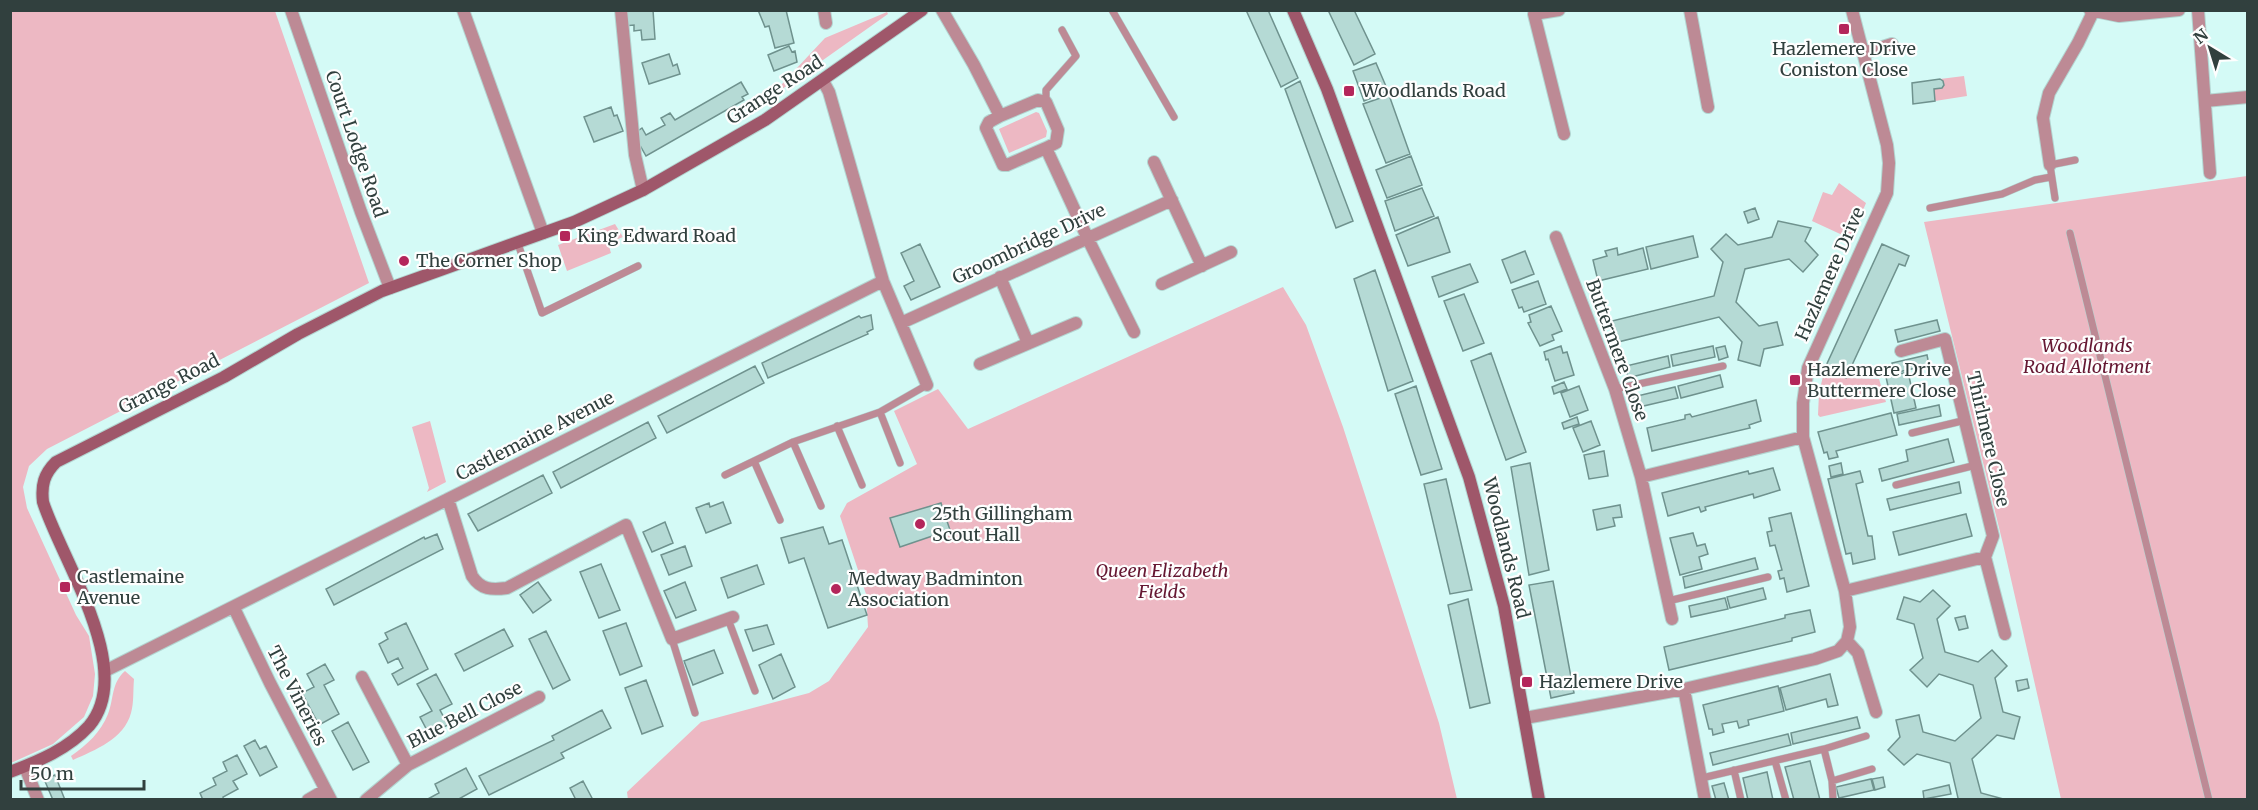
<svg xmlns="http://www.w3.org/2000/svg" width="2258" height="810" font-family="Merriweather,serif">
	<rect width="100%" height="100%" fill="#d4faf6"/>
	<path fill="#edb8c3" d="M11,10l264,1 94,272 -322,166 -18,17 -6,21 4,21 49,107 13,21 6,38 -2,22 -9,21 -31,27 -42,19z
		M887,12l1,2 -120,85 57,-61z
		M1964,76l3,20 -32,5 -1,-12 8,-1 2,-3 -1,-4 -3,-2z
		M1036,112l3,1 8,18 -1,6 -37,16 -10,-24z
		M2247,176v623h-186l-58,-255 -79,-322z
		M1839,183l27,20 -15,36 -39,-18 11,-29 9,3z
		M615,224l8,13 -15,6 3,10 -44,18 -9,-26z
		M1283,287l23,38 37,102 96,296 18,76 -829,1 -1,-8 74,-70 108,-29 20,-12 39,-54 -2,-33 -26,-78 7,-13 70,-39 -23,-53 44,-22 30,40z
		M1825,368l21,10 33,1 7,23 -66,15 -2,-2 1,-22z
		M430,421l16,61 -19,10 2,-4 -17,-61z
		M125,671l9,8c-1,11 0,24 -3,34 -7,26 -36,37 -58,47l-2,-4c16,-11 30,-24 37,-42 6,-15 3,-31 17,-43z"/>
	<path fill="#b5dad5" stroke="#6f928e" stroke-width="1.5" d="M632,10h21l2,29 -13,1 -1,-10 -7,1v-6l-10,1 -1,-13z
		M758,10h28l8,33 -19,5 -6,-22 -4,1z
		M1246,10h22l30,68 -17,9z
		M1328,10h26l21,44 -21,11z
		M789,46l3,6 3,-1 2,11 -23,9 -6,-16z
		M669,54l4,12 4,-2 3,10 -31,10 -7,-21z
		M1376,63l12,28 -24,10 -11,-30z
		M1940,79l3,2 1,4 -2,3 -8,1 1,12 -22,3 -1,-21z
		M1300,81l53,140 -17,7 -51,-139z
		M741,82l7,12 -6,3 2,3 -98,56 -9,-16 -2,-7 7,-5 4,7 19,-10 -4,-7 9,-5 5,7z
		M1389,95l21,59 -24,9 -23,-59z
		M611,107l3,9 3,-1 6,16 -29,11 -10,-25z
		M1411,156l11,29 -35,13 -11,-28z
		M1422,188l12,28 -39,15 -10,-30z
		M1755,208l4,11 -11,4 -4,-11z
		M1438,217l12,35 -42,14 -12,-31z
		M1778,221l33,7 -6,13 13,14 -15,17 -14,-13 -44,10 -9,33 23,24 18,-4 6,23 -19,4 -4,17 -22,-6 4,-18 -23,-25 -101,25 -6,-21 102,-25 9,-34 -12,-13 15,-15 12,11 34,-8z
		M1693,236l5,21 -47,12 -5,-22z
		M920,244l20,43 -29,13 -7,-14 10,-5 -13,-28z
		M1882,244l27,12 -4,10 -6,-2 -53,114 -21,-10z
		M1617,248l1,7 25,-7 5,21 -50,12 -5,-21 14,-4 -2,-5z
		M1525,251l9,23 -23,9 -9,-23z
		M1470,264l8,18 -39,15 -7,-20z
		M1375,270l38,111 -25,10 -34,-112z
		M1538,281l8,23 -22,8 -2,-5 -3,1 -7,-18z
		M1464,294l20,49 -21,8 -19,-50z
		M1551,306l11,25 -10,4 2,5 -14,6 -12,-23 3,-1 -2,-7z
		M871,315l2,14 -6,3 1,2 -100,44 -6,-15 97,-47 2,2z
		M1937,320l3,11 -42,11 -3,-12z
		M1561,346l2,7 4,-1 7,23 -19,6 -7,-22 -2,1 -2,-8z
		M1713,346l2,11 -42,9 -2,-11z
		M1725,346l3,11 -9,3 -3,-12z
		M1491,353l35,99 -20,8 -35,-99z
		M1927,355l2,10 -35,8 -2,-10z
		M1668,356l2,11 -42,11 -2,-12z
		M755,366l9,17 -97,50 -9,-17z
		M1908,372l8,36 -22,5 -8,-36z
		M1720,375l3,12 -42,11 -3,-12z
		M1564,382l3,7 -13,5 -2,-7z
		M1416,386l26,83 -21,6 -26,-81z
		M1579,386l9,24 -18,7 -9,-24z
		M1675,387l3,11 -43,10 -2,-11z
		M1756,400l5,21 -12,4 1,3 -98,23 -5,-23 38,-9v-4l5,-1 2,3z
		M1939,405l2,11 -42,9 -2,-11z
		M1891,413l6,22 -61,16 2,6 -9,2 -2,-7 -3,1 -6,-21z
		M1577,417l2,7 -15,5 -2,-6z
		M1591,421l9,24 -17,7 -10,-24z
		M648,422l8,16 -95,50 -8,-16z
		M1948,439l6,23 -72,19 -3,-12 29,-8 -2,-11z
		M1604,451l4,25 -19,3 -5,-24z
		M1530,463l19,107 -20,5 -18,-108z
		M1841,463l2,11 -12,3 -2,-11z
		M1773,468l7,22 -26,8 -1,-4 -48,13 1,3 -5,2 -2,-5 -31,9 -6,-23 86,-22 1,3z
		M1860,471l3,11 -7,2 12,52h4l3,23 -22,5 -2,-11 -5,1 -18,-75z
		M543,475l9,18 -74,38 -10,-17z
		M1446,479l26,111 -22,4 -26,-110z
		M1959,482l2,11 -71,17 -3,-11z
		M723,502l8,21 -25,10 -10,-25 13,-5 1,4z
		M941,503l9,27 -50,17 -10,-29z
		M1620,505l2,12 -9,1 2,8 -18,4 -4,-20z
		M1791,513l18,73 -22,6 -3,-14 -4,1 -2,-8 4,-1 -7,-25 -5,1 -3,-14 5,-1 -3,-13z
		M1966,514l6,22 -73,19 -6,-23z
		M665,522l8,21 -21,9 -9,-20z
		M823,527l6,17 13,-4 25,75 -39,13 -24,-70 -15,5 -8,-25z
		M1693,533l4,13 8,-2 3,10 -9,3 3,12 -22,6 -10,-37z
		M437,534l6,15 -109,56 -8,-16 98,-52 1,2z
		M685,546l7,20 -23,9 -8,-20z
		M1755,558l3,11 -73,19 -2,-11z
		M601,564l19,46 -21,8 -19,-46z
		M757,565l7,19 -36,14 -7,-20z
		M1553,581l21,112 -23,5 -22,-113z
		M538,582l13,18 -18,13 -13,-18z
		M685,582l11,28 -20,8 -12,-27z
		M1763,588l3,11 -36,9 -3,-11z
		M1933,590l17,16 -13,13 8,33 33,10 14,-12 15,16 -12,12 8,34 17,5 -6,22 -17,-4 -25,24 9,34 26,7h-51l2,-2 -8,-35 -33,-9 -13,11 -16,-15 12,-13 -4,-17 23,-5 4,17 32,9 26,-23 -8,-33 -34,-11 -12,13 -17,-17 13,-12 -9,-34 -17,-5 7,-22 16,5z
		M1725,598l3,11 -37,8 -2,-11z
		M1468,599l22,104 -20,5 -22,-103z
		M1810,610l5,22 -23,6v3l-123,29 -5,-23 121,-29v-3z
		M1965,616l3,12 -9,2 -4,-12z
		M406,623l22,46 -30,16 -6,-11 11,-6 -5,-10 -10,5 -9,-19 9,-5 -3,-6z
		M626,623l16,43 -22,9 -17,-44z
		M767,625l7,19 -21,7 -8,-21z
		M504,629l9,17 -49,25 -9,-17z
		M546,631l24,49 -17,9 -24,-50z
		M714,650l9,23 -30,12 -9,-24z
		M781,654l14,33 -22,12 -14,-34z
		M325,664l9,16 -10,5 15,29 -20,11 -17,-32 12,-6 -7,-13z
		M436,674l16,30 -12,6 8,15 -19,9 -9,-17 12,-6 -15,-27z
		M1830,674l8,31 -10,2 -2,-8 -40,11 -6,-22z
		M2027,679l2,9 -11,3 -2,-10z
		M646,680l17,46 -21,8 -17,-46z
		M1778,686l6,25 -36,9 1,5 -10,3 -2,-7 -15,3 2,8 -11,3 -1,-6h-3l-6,-24z
		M602,710l9,18 -50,25 3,5 -75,37 -10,-19 75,-36 -2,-4z
		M1857,717l3,11 -67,16 -2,-11z
		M348,722l21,40 -16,8 -21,-39z
		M1788,734l3,11 -78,20 -3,-12z
		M255,740l5,9 6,-3 11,21 -17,9 -16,-30z
		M237,755l10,19 -14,7 5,8 -15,8 1,3h-21l-3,-7 16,-8 -3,-7 14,-7 -4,-9z
		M1810,761l10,39h-26l-9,-33z
		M466,768l11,21 -20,11h-31l13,-7 -4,-9z
		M1767,772l6,28h-25l-5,-22z
		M55,775l10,25h-12l-9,-21z
		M1883,777l2,10 -10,3 -3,-11z
		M1871,779l3,11 -35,8 -3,-11z
		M583,781l10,19h-17l-6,-12z
		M1724,783l5,17h-13l-4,-14z
		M1949,785l2,9 -27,5 -1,-8z"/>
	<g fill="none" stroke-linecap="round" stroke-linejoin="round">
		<defs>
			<path id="lane" d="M1112,10l62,107
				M1046,102v-12l30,-34 -14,-26
				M2055,198l-5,-33 25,-5
				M1930,208l72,-14 33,-14 16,-3
				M2070,233l139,567
				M517,241l25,72 96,-47
				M1615,389l108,-23
				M880,412l20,51
				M837,426l25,59
				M1912,433l54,-13
				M793,442l28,64
				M754,461l26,59
				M725,475l68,-33 87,-30 47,-27
				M1896,485l80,-20
				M1668,601l100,-24
				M728,619l27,72
				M672,639l23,74
				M1824,749l8,32 40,-12
				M1775,761l11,39
				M1734,770l7,30
				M1702,778l122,-29 42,-13
				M1832,781l1,18"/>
			<path id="street" d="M291,10l70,202 29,76
				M463,10l80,223
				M621,10l14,145 8,35
				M824,10l2,13
				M942,10l32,55 26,51 38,-16 8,2 12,28 -2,13 -10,5 41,89 47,95
				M1559,10l-25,4 30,120
				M1690,10l18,97
				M2090,10l29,6 60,-6
				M2198,10l12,163
				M1864,53l28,-9
				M823,81l6,11 54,189 44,104
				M2205,101l43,-4
				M1000,116l-11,6 -3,6 17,37h4l39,-17
				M1154,162l48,104
				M2050,165l-7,-47 6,-25 29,-50 15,-31
				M1556,237l59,152 26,88 31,142
				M1000,277l28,66
				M1162,284l69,-32
				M901,323l271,-123
				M1901,351l44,-12 48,197 -8,21 20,77
				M980,364l96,-41
				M1641,477l162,-40
				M448,499l24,77c9,14 20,14 35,12l119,-63 46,114 61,-22
				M1845,591l140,-34
				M234,608l36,75 61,117
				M1847,641l11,12 18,59
				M105,671l778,-390
				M362,677l46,88
				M1684,689l21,111
				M1525,718l159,-29 131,-30 23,-8 9,-10 3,-14 -5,-36 -42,-154v-34l5,-35 79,-175 2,-30 -2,-18 -35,-135
				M25,767l13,33
				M308,800l17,-10
				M366,800l42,-35 131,-68"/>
			<path id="secondary" d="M1293,10l34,79 142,388 35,129 35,194
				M10,772c29,-11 58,-23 79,-46 48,-56 -28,-167 -46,-224 -2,-17 1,-28 13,-40l168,-85 74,-43 84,-43 192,-69 69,-32 122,-70 157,-110"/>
		</defs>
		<use href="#lane" stroke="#b3d5d1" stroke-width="8"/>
		<use href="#street" stroke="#b3d5d1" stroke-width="14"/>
		<use href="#secondary" stroke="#b3d5d1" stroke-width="14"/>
		<use href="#lane" stroke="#bd8a95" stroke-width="7"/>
		<use href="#street" stroke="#bd8a95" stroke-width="12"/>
		<use href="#secondary" stroke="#9f576a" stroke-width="12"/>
	</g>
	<g fill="#b4265b" stroke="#fefefe" stroke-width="2">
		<rect x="1838" y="23" width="12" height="12" rx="3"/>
		<rect x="1343" y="85" width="12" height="12" rx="3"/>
		<rect x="559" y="230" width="12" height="12" rx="3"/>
		<circle cx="404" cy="261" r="6"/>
		<rect x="1789" y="374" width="12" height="12" rx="3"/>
		<circle cx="920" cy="524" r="6"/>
		<rect x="59" y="581" width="12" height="12" rx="3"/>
		<circle cx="836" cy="589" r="6"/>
		<rect x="1521" y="676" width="12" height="12" rx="3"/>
	</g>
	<g text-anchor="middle" stroke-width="4.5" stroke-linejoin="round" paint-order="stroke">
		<g font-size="18" fill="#31403e" stroke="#fefefe" text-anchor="start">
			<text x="1844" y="55" text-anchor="middle">Hazlemere Drive<tspan x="1844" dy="21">Coniston Close</tspan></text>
			<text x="1361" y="97">Woodlands Road</text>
			<text x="577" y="242">King Edward Road</text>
			<text x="416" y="267">The Corner Shop</text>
			<text x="1807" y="376">Hazlemere Drive<tspan x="1807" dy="21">Buttermere Close</tspan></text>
			<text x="932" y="520">25th Gillingham<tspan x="932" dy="21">Scout Hall</tspan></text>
			<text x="77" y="583">Castlemaine<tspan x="77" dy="21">Avenue</tspan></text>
			<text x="848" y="585">Medway Badminton<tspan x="848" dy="21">Association</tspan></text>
			<text x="1539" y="688">Hazlemere Drive</text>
		</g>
		<g font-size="18" fill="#31403e" stroke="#fefefe">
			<text transform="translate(775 90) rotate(-33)" y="6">Grange Road</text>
			<text transform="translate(356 144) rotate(71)" y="6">Court Lodge Road</text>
			<text transform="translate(1029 244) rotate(-25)" y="6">Groombridge Drive</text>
			<text transform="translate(1830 274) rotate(-66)" y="6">Hazlemere Drive</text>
			<text transform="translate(1617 350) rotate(70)" y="6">Buttermere Close</text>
			<text transform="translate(169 384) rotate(-27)" y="6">Grange Road</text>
			<text transform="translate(535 436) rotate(-27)" y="6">Castlemaine Avenue</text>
			<text transform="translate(1988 439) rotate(77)" y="6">Thirlmere Close</text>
			<text transform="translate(1506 548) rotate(76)" y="6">Woodlands Road</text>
			<text transform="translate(297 696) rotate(63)" y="6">The Vineries</text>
			<text transform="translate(465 715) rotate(-27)" y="6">Blue Bell Close</text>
		</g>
		<g font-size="18" font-style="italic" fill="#651732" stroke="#fefefe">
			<text x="2087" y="352">Woodlands<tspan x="2087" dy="21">Road Allotment</tspan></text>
			<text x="1162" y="577">Queen Elizabeth<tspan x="1162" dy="21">Fields</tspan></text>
		</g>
	</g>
	<rect width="2258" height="810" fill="none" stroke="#31403e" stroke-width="24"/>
	<g transform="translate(2210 48) rotate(322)" stroke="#fefefe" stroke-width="4.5" paint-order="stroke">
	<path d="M0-4.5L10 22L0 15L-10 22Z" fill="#31403e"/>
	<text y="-9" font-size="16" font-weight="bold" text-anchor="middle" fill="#31403e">N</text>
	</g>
	<path d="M21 780v9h123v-9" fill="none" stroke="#31403e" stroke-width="3"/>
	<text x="30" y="780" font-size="18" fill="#31403e" stroke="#fefefe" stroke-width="4.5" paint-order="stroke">50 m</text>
</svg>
